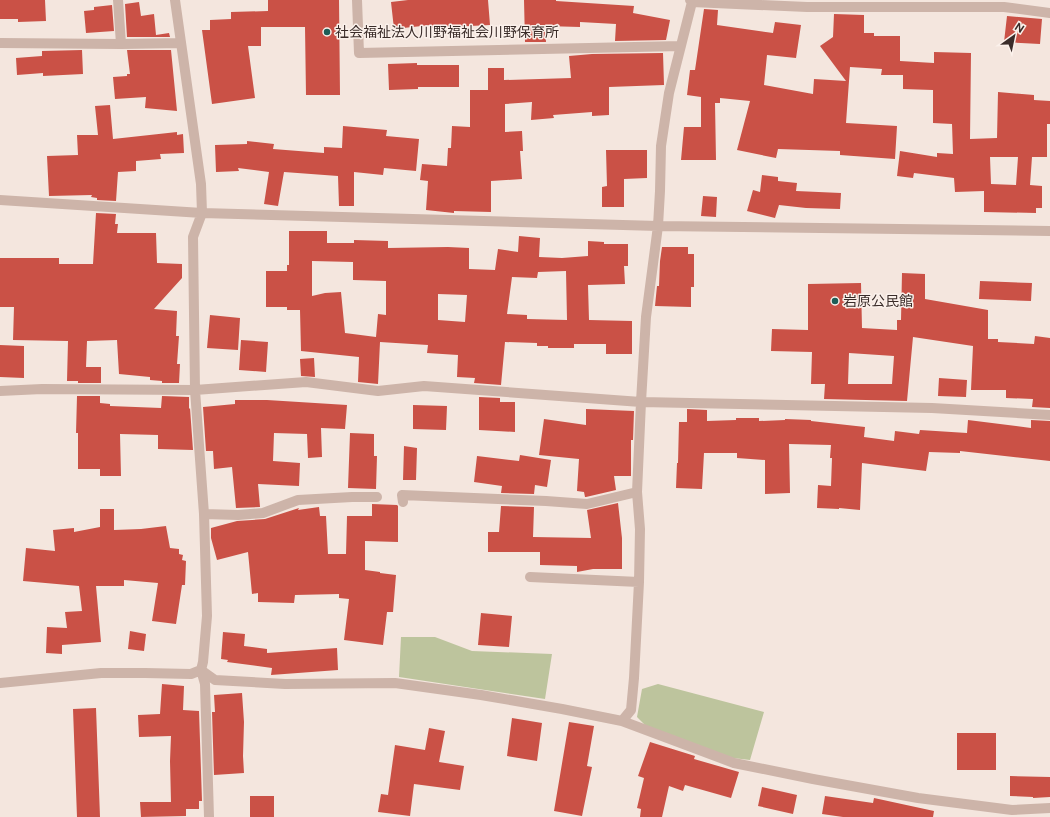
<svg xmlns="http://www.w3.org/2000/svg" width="1050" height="817" font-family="'Public Sans','Noto Sans JP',sans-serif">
	<rect width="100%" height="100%" fill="#f4e6de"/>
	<path fill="#bdc49d" d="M401,637h34l37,14 80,3 -7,45 -146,-22z
		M658,684l106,28 -14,48 -17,-2 -87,-32 -9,-9 5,-28z"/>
	<path fill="#ca5146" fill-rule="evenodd" d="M0,0h45l1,21 -28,1v-3h-18z
		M268,0h71l1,95h-34l-1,-68h-44v19h-13l7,52 -43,6 -10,-74h8v-10l21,-1v-7l37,-1z
		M408,0h80l2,25 -59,3v-3l-37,4 -3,-27z
		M524,0h32v1l78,5 -1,7 37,7 -4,20 -51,1 1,-17 -36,-2v5l-35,-1 1,16h-21z
		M139,2l2,14 13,-2 2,21 13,-2 1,4h-43l-2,-33z
		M112,5l2,26 -28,2 -2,-22 10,-1v-3z
		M704,9l14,1 -1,15 56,8 2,-11 26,3 -5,33 -29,-3 -3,30 49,9 1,-15 32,2 -26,-35 13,-9 1,-23 30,1v18h10v3h26v25l34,2v-11l37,1 -1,86 27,-1 1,-46 36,3v5l16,1v23h-3v33h-15l-2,28 12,1v22h-6v5l-52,-1v-21l-29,1 -1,-14 -40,-5 -1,5 -16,-2 3,-25 37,6v-4l16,1 -1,-30 -19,-1v-33l-30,-1v-14h-22l1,-6 -32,-2 -4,56 51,3 -2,33 -55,-4v-4l-62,-2 -2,9 -39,-8 13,-49 -30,-3v5h-5l1,57h-35l3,-33h17v-30l-14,-2 3,-25h5zM990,157h28l-2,28 -25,-1z
		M1007,16l35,3 -2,25 -36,-2z
		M82,50l1,24 -40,2v-3l-26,2 -1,-17 26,-2v-5z
		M127,50h44l6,61 -32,-3 1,-11 -31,2 -2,-22 14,-1v-2h3z
		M663,53l1,32 -55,2v28l-17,1v-4l-39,3 1,3 -23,2 1,-18 -27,2v28l17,-1 1,20h-3l2,28 -31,2v31l-37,-1v2l-28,-3 2,-29 -8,-1 2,-16 25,2 1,-18h3l1,-22 18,1v-37h18v-22h16v12l67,-2 -2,-22 23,-2z
		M417,63v2h42v22h-41v2l-29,1 -1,-26z
		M110,105l3,34 64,-7v3l6,-1 1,19 -24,1 1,5 -25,2v10l-18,1 -2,29 -19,-1v-2l-6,-1 1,-2 -43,1 -2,-40 31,-1 -1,-20h21l-3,-29z
		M343,126l44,4 -1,6 33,3 -3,32 -32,-3 -1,7 -29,-3v34h-15l-1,-30 -54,-4 -6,34 -14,-2 5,-32 -31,-4 1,3 -23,1 -1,-27 32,-1v-3l27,3 -1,5 51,4v-6l18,1z
		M606,150h41v28l-23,1v28h-22v-20l5,-1z
		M762,175l16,2v4l19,2 -1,8 45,2 -1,16 -34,-1 -27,-3 -4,13 -28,-7 6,-21 7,2z
		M703,196l14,1 -1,20 -15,-1z
		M96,213l20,1 -1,10h3l-1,9h39l1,30 25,1v14l-28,31 23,2 -1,25h3l-2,28h3l-1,19h-17v-2l-12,-1v-3l-31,-3 -2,-34 -30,1 -1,26h15v16h-23v-2h-11l1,-40 -55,-1 1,-33h-14v-49h59v6h34z
		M289,231h38v12h27v-3l34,1v7l60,-1 21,1v21l26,1 3,-21 20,3 1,-16 21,2 -1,19 23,1 26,-2v-15l16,1v2h24v22h-4l1,18 -37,1 1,35 43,1v33h-26v-10h-32v4h-26v-2h-11v-3l-32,-1 -4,43 -27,-2 1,-5 -18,-1 1,-22 -31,-2 1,-8 -48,-3 -2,42 -20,-2 1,-25 -58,-6 -1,-41h-13v-3h-21v-36h21v-6h2zM312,261l41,1v18l33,1v34l-8,-1 -2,23 -31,-4 -4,-41 -16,1 -13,3zM566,271l1,49 -40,-1v-4l-20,-1 5,-37 25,1 1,-6zM438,294l29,1 -2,27 -27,-2z
		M662,247h26v7h6v33h-3v20l-36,-1 2,-20h2l1,-25z
		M902,273l23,1v25l63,11v29h10v3l36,2 1,-8 15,2v70l-18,-1 1,-8 -27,-1v-8h-35l2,-44 -60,-9 -6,64 -83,-2 1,-15h-14l1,-32 -41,-1 1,-22 36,1v-46l53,-1 1,45 35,2v-10h4zM849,353l45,3 -2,28h-44z
		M980,281l52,2 -1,18 -52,-2z
		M210,315l30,3 -2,32 -31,-2z
		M241,340l27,2 -2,30 -27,-2z
		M0,345l24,1v32l-24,-1z
		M314,358l1,19 -14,-1 -1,-17z
		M939,378l28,2 -1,17 -28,-1z
		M77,396h23v7l10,1v2l51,2 1,-12 27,1v12l1,-1 3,42 -35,-1v-14l-38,-1 1,42h-21v-7h-22v-36h-2z
		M479,397l21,1v4h15v30l-36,-2z
		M235,400h32l80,5 -2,24 -24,-1 1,29 -14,1 -1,-24 -33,-1 -1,28 27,2 -1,23 -41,-2 2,23 -24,1 -4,-41 -18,2 -1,-18h-7l-3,-44 32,-3z
		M413,405l34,1 -1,24 -33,-1z
		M586,409l48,2 -1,29h-2v36h-17l2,14 -30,7h-1l-1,-5 -7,-1 2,-32 -40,-4 5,-36 42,6z
		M687,409l20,1v11l29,-1v-2h23v3l26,-1v-1l26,1v1l54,6 -1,10 30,4 1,-10 24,3 1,-4 47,3 1,-13 63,8v-8l19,1v40l-90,-10v2l-31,-1 -3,19 -64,-8 -2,47 -21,-2v1l-22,-1 1,-23 13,1 1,-28h-2l1,-13 -42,-1 1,49 -25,1v-34l-28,-2v-5h-33l-2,36 -26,-1 1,-25h1l1,-41h8z
		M350,433l24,1v22h3l-1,33 -28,-1z
		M404,446l13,2 -1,32h-13z
		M520,455l31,5 -4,27 -12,-2 -1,9 -33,-1 1,-7 -28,-4 3,-26 42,5z
		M618,503l4,35v31h-29l-16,3v-6l-37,-1v-13h-52v-20h11l2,-26 33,1 -1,30 58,1 -4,-28z
		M372,504l25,1 1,1v36l-33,-1v29l15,2v1l16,2 -3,37h-6l-4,33 -39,-5 5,-41 -10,-1v-4l-44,1 -1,8 -36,-1v-9l-6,1 -4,-42 -31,8 -6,-22v-10l26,-7 28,-2 34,-11 -1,2 21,-3 1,9h6l2,38h18l1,-38h25z
		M100,509h14v21l27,-1 25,-3 4,22 9,1v5l4,1 -1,5 4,1 -1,24h-3l-6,39 -24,-3 6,-38 -34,-3v6h-28l5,56 -39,3v9l-16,-1 1,-26 20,1 -2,-16 17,-1 -3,-25 -56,-5 3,-33 29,3 -2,-21 21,-2v4l26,-5z
		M481,613l31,3 -3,31 -31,-2z
		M130,631l16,3 -2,17 -16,-2z
		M223,632l22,2 -1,12 23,3v4l70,-5 1,22 -67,5 1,-7 -45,-6 1,-2 -7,-1z
		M162,684l22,2 -1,24 16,1 3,90h-3v8h-13v7l-45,1 -1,-15h31l-1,-41 1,-25 -32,1 -1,-22 22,-1z
		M242,693l2,29 -1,34 1,17 -30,2 -2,-63h3l-1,-17z
		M96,708l4,109h-23l-4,-108z
		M512,718l30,5 -5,38 -30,-5z
		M569,722l25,4 -7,40 5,1 -10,49 -28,-5z
		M429,728l16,3 -6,31 25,4 -4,24 -46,-6 -4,32 -32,-4 3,-18 7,1 7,-50 30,5z
		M957,733h39v37h-39z
		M650,742l45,14 -1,3 45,13 -8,26 -46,-13 -2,6 -14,-5 -7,31h-22l1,-8 -4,-1 7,-30 -6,-2z
		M1010,776l40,1v20l-17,1v-1l-23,-1z
		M762,787l35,8 -4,19 -35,-8z
		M250,796h24v21h-24z
		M825,796l48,7 1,-5 60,13 -1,6h-90l-21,-3z"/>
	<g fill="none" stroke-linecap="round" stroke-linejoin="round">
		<path stroke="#cdb4a9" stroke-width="10" d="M118,0l3,44
			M175,0l26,184 1,29 -9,24 2,153 9,124 3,102 -4,46 -2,8 4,14 4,133
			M357,0l2,53 322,-7
			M690,0l2,2 115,5h197l46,6
			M0,43l121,1 60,-1
			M0,200l202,13 456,13 392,5
			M0,391l42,-2 153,1 111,-8 72,9 46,-5 217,16 291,6 118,7
			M403,502l-1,-7 144,6 41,3 50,-12
			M204,514l34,1 25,-2 35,-13 54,-3h25
			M530,577l109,5
			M201,670l14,10 70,4 110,-1 86,12 81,14 60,12 112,42 79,16 105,19 94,12 38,-2
			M0,683l101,-10h44l46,1 10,-4
			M622,721l9,-11 3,-32 5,-96 1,-53 -3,-37 4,-90 5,-85 12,-91 2,-35 1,-45 8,-53 23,-91"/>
	</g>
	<g fill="#1d5d57" stroke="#fbf1eb" stroke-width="1.5">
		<circle cx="327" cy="32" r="4"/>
		<circle cx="835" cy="301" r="4"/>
	</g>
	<g text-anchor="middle" stroke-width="3" stroke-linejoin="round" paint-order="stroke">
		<g font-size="14" fill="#3a2c29" stroke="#fbf1eb" text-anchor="start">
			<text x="335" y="37">社会福祉法人川野福祉会川野保育所</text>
			<text x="843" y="306">岩原公民館</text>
		</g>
	</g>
	<g transform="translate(1014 36) rotate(33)" stroke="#fbf1eb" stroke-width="3" paint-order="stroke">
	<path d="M0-3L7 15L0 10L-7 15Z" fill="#3a2c29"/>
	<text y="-6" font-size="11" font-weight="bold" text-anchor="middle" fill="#3a2c29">N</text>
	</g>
</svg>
